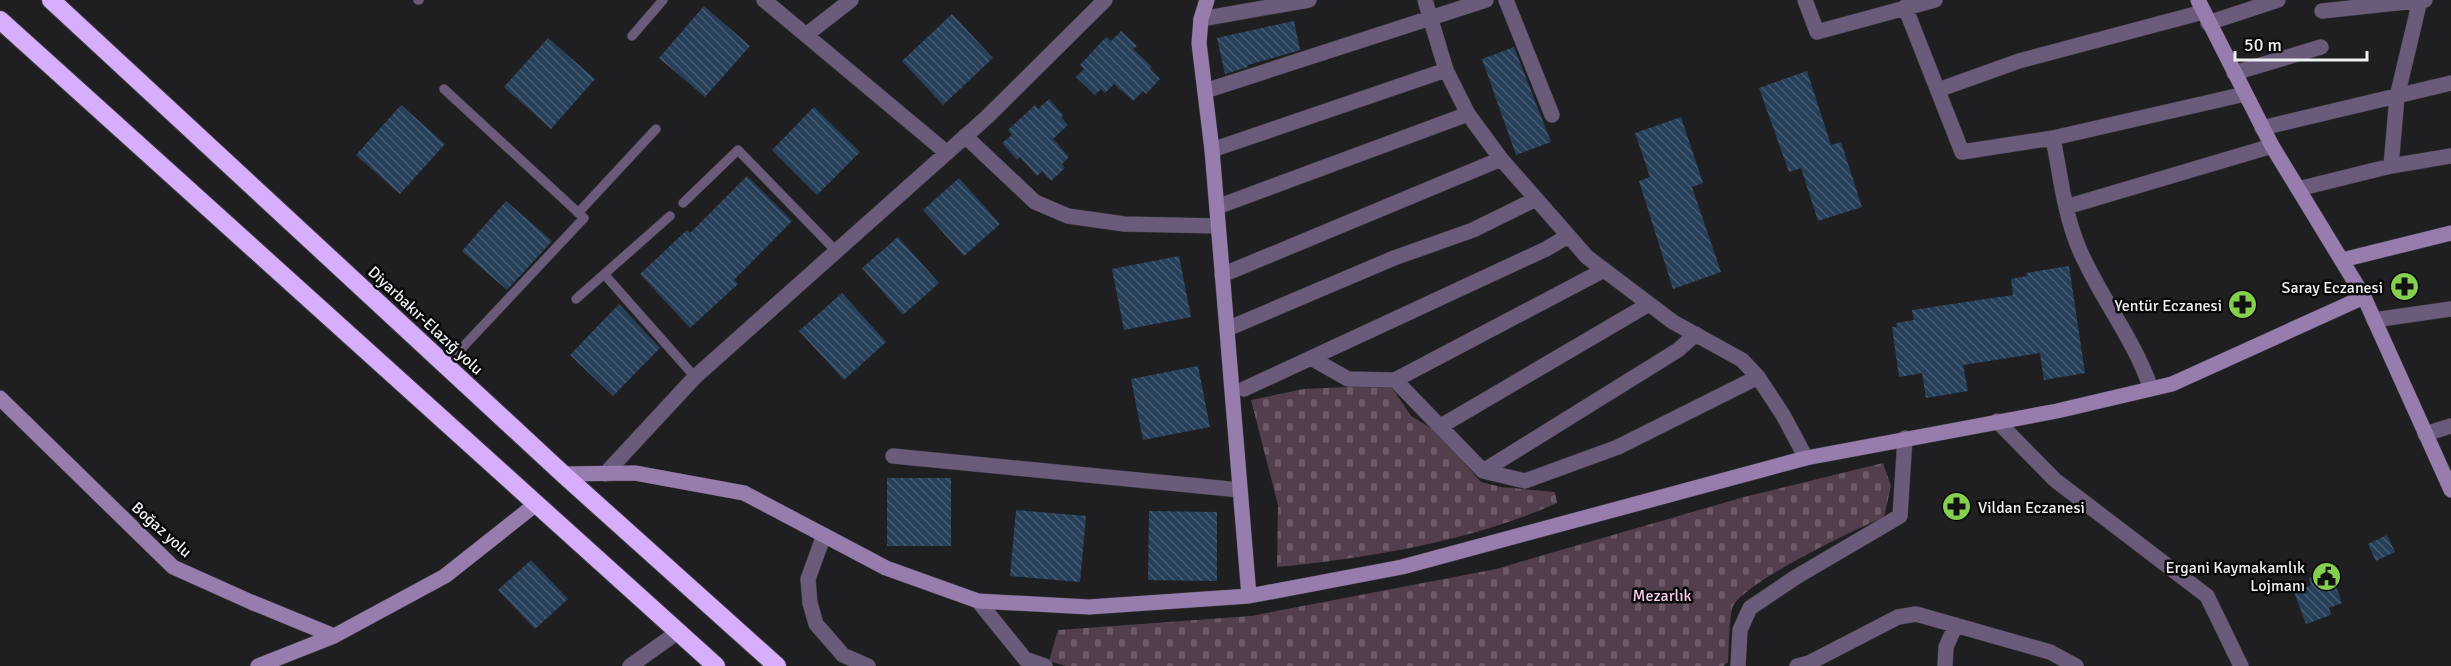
<svg xmlns="http://www.w3.org/2000/svg" width="2451" height="666" font-family="Signika,sans-serif">
	<defs>
		<pattern id="cemetery-stones" width="16" height="16" patternUnits="userSpaceOnUse" patternTransform="scale(1.5)"><rect width="16" height="16" fill="#523e4c"/><path d="M2 7V4a2 2 0 0 1 4 0v3zM10 15v-3a2 2 0 0 1 4 0v3z" fill="#6b5a66"/></pattern>
		<pattern id="building-back-hatch" width="6" height="6" patternUnits="userSpaceOnUse" patternTransform="scale(1.5)"><rect width="6" height="6" fill="#27405a"/><path d="M-1 5l2 2M0 0l6 6M5-1l2 2" fill="none" stroke="#475c72"/></pattern>
	</defs>
	<rect width="100%" height="100%" fill="#1f1f22"/>
	<path fill="url(#cemetery-stones)" d="M1390,385l21,31 25,15 45,51 20,5 54,5 2,11c-85,38 -188,55 -280,64l1,-62 -27,-105 53,-11z
		M1883,463l8,23 -7,31c-30,13 -136,63 -151,89 -4,8 -4,45 -5,56l-5,4h-657l-17,-5 9,-31 193,-14 245,-47 248,-72z"/>
	<path fill="url(#building-back-hatch)" d="M704,6l46,40 -45,51 -46,-39z
		M952,14l41,44 -50,47 -41,-44z
		M1294,21l6,29 -52,15v2l-23,7 -8,-36z
		M1121,31l16,15 -4,3 19,18 -2,2 10,10 -14,15 -3,-3 -10,10 -19,-17 -9,9 -4,-4 -6,6 -19,-18 8,-8 -4,-4 26,-28 5,4z
		M548,38l47,41 -44,50 -47,-42z
		M1514,47l37,95 -35,13 -34,-96z
		M1807,71l24,74 10,-3 21,65 -44,14 -17,-53 -12,4 -30,-84z
		M1049,99l14,16 -2,2 7,8 -15,14 16,18 -7,7 3,4 -14,13 -9,-10 -5,5 -17,-19 -3,3 -15,-17 10,-8 -4,-5 27,-25 3,4z
		M401,105l44,39 -45,50 -44,-39z
		M814,107l46,45 -43,43 -45,-45z
		M1681,117l22,66 -11,4 29,85 -48,17 -34,-108 11,-4 -15,-44z
		M747,176l45,45 -58,59 4,4 -48,44 -50,-54 47,-44 3,3z
		M959,178l41,46 -36,32 -41,-46z
		M506,201l46,40 -45,49 -45,-39z
		M898,237l41,46 -36,32 -41,-47z
		M1179,256l12,61 -67,13 -12,-61z
		M2069,266l16,107 -41,7 -4,-27 -77,12 5,26 -42,7 -4,-25 -23,4 -7,-50h5l-1,-4 18,-3 -2,-10 101,-15 -2,-16 16,-3 -1,-3z
		M842,293l44,49 -42,38 -45,-49z
		M619,304l41,44 -47,48 -43,-41z
		M1198,366l12,61 -67,13 -12,-61z
		M887,478h64v68h-64z
		M1016,510l70,6 -6,66 -70,-6z
		M1149,511l68,1v69l-69,-1z
		M2387,535l8,17 -19,9 -8,-17z
		M531,560l37,39 -33,30 -37,-39z
		M2330,570l12,33 -13,5 2,7 -25,9 -12,-32 17,-7 -2,-7z"/>
	<g fill="none" stroke-linecap="round" stroke-linejoin="round">
		<defs>
			<path id="lane" d="M418,0h1
				M632,36l31,-36
				M444,89l140,129 -138,147
				M683,203l55,-53 99,102
				M578,213l78,-84
				M604,274l91,103
				M576,299l94,-83"/>
			<path id="street" d="M764,0l183,153
				M1425,0l21,70 22,44 33,45 86,98 86,65 69,38 16,17 25,38 23,43
				M1506,0l46,115
				M1805,0l12,32 118,-32
				M1905,7l57,145 91,-14 192,-44
				M2322,11l103,-11
				M1201,19l108,-19
				M2208,23l70,-23
				M806,35l45,-35
				M2234,73l87,-26
				M1938,90l81,-29 184,-49
				M1205,91l281,-91
				M2262,128l189,-45
				M965,136l70,66 33,14 56,8 94,2
				M2053,138c7,35 11,74 25,108 20,49 56,92 73,143
				M1212,150l234,-80
				M2391,166l60,-10
				M2298,189l93,-23 6,-69 23,-97
				M1217,207l251,-93
				M2066,207l206,-61
				M1222,275l279,-116
				M2374,320l77,-11
				M1227,329l167,-71 79,-28 63,-31
				M1311,358l37,21 47,1 88,91 42,10 93,-34 140,-70
				M1395,380l209,-110
				M1244,389l302,-140 22,-13
				M1997,421l58,59 152,116 34,70
				M1441,426l208,-122
				M2425,434l26,-8
				M893,456l347,34
				M1483,471l195,-121 18,-16
				M605,474l90,-97 292,-260 118,-117
				M824,535l-16,44 2,24 6,21 27,31 25,11
				M978,601l47,58 20,7
				M630,666l48,-34
				M1738,666l2,-36 10,-22 46,-31 104,-61 5,-78
				M1797,666l12,-3 89,-46 18,-3 134,38 26,14
				M1945,666l1,-19 10,-22"/>
			<path id="secondary" d="M1207,0l-6,19 -2,24 13,107 37,446
				M2198,0l74,146 92,151 87,193
				M2342,260l109,-27
				M0,398l173,169 78,35 83,34
				M563,474l72,-1 109,20 142,75 92,33 111,6 160,-11 153,-29 404,-109 251,-47 115,-27 192,-87
				M258,666l76,-30 111,-60 91,-72"/>
			<path id="highway" d="M51,0l512,474 214,192
				M0,20l716,646"/>
		</defs>
		<use href="#lane" stroke="#3c3c3f" stroke-width="10"/>
		<use href="#street" stroke="#3c3c3f" stroke-width="16"/>
		<use href="#secondary" stroke="#3c3c3f" stroke-width="16"/>
		<use href="#highway" stroke="#3c3c3f" stroke-width="20"/>
		<use href="#lane" stroke="#6b5b7a" stroke-width="9"/>
		<use href="#street" stroke="#6b5b7a" stroke-width="15"/>
		<use href="#secondary" stroke="#967dae" stroke-width="15"/>
		<use href="#highway" stroke="#d6aefc" stroke-width="18"/>
	</g>
	<defs>
		<symbol id="pharmacy-disc" viewBox="-11 -11 22 22"><circle r="9.5" fill="#84cf4d" stroke="#09090a"/><path d="M-2-6h4v4h4v4h-4v4h-4v-4h-4v-4h4Z" fill="#111"/></symbol>
		<symbol id="civic-disc" viewBox="-11 -11 22 22"><circle r="9.5" fill="#84cf4d" stroke="#09090a"/><path d="M-.6-6.5H3V-4.5H.6V-3L4-1V1h2V6H-6V1h2V-1L-.6-3ZM-1.2 2.5V6h2.4V2.5Z" fill="#111"/></symbol>
	</defs>
	<g fill-rule="evenodd">
		<use href="#pharmacy-disc" x="2388" y="270" width="33" height="33"/>
		<use href="#pharmacy-disc" x="2226" y="288" width="33" height="33"/>
		<use href="#pharmacy-disc" x="1940" y="490" width="33" height="33"/>
		<use href="#civic-disc" x="2310" y="560" width="33" height="33"/>
	</g>
	<g text-anchor="middle" stroke-width="5" stroke-linejoin="round" paint-order="stroke">
		<g font-size="16" fill="#eeeff1" stroke="#09090a" text-anchor="end">
			<text x="2383" y="293">Saray Eczanesi</text>
			<text x="2222" y="311">Yentür Eczanesi</text>
			<text x="1978" y="513" text-anchor="start">Vildan Eczanesi</text>
			<text x="2305" y="573">Ergani Kaymakamlık<tspan x="2305" dy="18">Lojmanı</tspan></text>
		</g>
		<g font-size="16" fill="#eeeff1" stroke="#09090a">
			<text transform="translate(426 320) rotate(43)" y="6">Diyarbakır-Elazığ yolu</text>
			<text transform="translate(162 529) rotate(42)" y="6">Boğaz yolu</text>
		</g>
		<g font-size="16" fill="#faccee" stroke="#09090a">
			<text x="1662" y="601">Mezarlık</text>
		</g>
	</g>
	<path d="M2235 51v9h132v-9" fill="none" stroke="#eeeff1" stroke-width="3"/>
	<text x="2244" y="51" font-size="18" fill="#eeeff1" stroke="#09090a" stroke-width="4.5" paint-order="stroke">50 m</text>
</svg>
